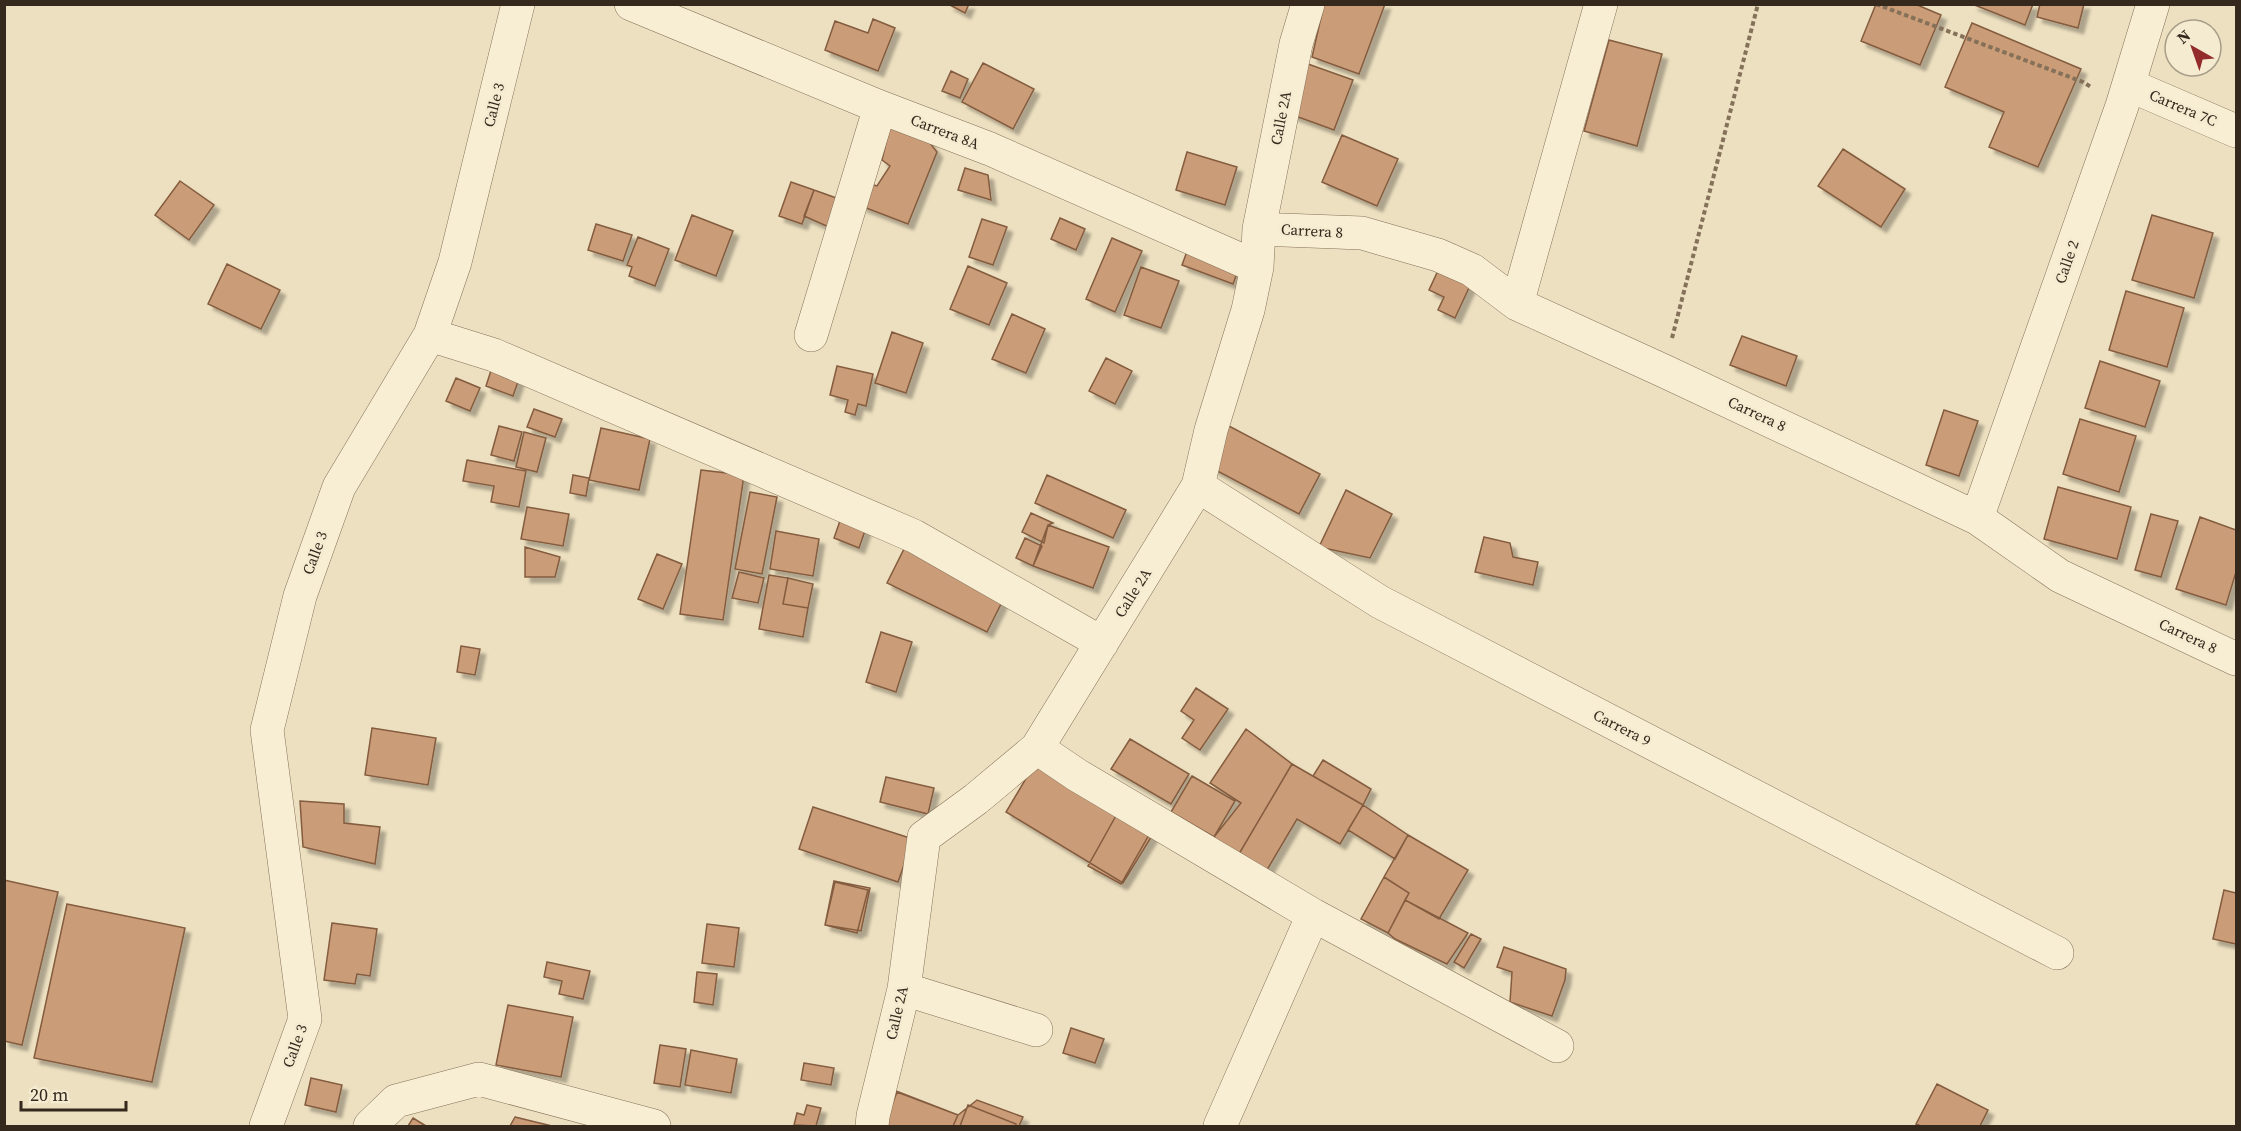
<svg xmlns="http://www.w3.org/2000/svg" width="2241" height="1131" font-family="'Source Serif 4',serif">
	<defs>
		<filter id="shadow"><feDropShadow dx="5.5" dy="5.5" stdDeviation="1.5" flood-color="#0004"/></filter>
	</defs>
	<rect width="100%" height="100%" fill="#ede0c0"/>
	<path fill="#ca9c77" stroke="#845c3f" stroke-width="1.5" filter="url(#shadow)" d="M948,4h21l-4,9z
		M1324,4h61l-26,70 -47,-17z
		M1876,4h39l26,11 -21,50 -59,-24z
		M1972,4h61l-8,21z
		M2040,4h44l-6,24 -41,-11z
		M873,19l22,9 -17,43 -53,-21 10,-29 33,12z
		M1972,23l109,46 -43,98 -49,-20 15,-35 -59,-25z
		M1609,40l53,14 -25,92 -53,-15z
		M983,63l51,26 -21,40 -51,-27z
		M1308,64l45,16 -19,50 -44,-16z
		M951,71l17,8 -8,19 -18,-7z
		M891,121l31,12 15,19 -29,72 -47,-18 9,-22 7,2 13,-20 -8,-6z
		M1342,135l56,24 -21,47 -55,-24z
		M1843,149l62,40 -24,38 -63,-41z
		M1187,152l50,15 -12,38 -49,-15z
		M965,168l23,7 3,25 -33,-10z
		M180,181l34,24 -25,35 -34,-25z
		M791,182l23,8 -12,34 -23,-8z
		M814,190l28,10 -11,28 -27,-12z
		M692,215l41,16 -17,45 -41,-16z
		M2152,215l61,18 -19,65 -62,-18z
		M1060,218l25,11 -9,21 -25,-11z
		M982,219l25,8 -14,38 -24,-8z
		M596,224l36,11 -9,26 -35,-11z
		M638,237l31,12 -14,37 -26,-10 3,-9 -5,-2z
		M1112,238l30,13 -27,61 -29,-13z
		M1189,246l51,19 -7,19 -51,-19z
		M1442,262l32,15 -19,41 -17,-8 6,-13 -15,-7z
		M227,264l53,26 -19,39 -53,-25z
		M968,266l39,17 -18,42 -39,-16z
		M1141,267l38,14 -18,47 -37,-13z
		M2126,291l58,17 -17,59 -58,-17z
		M1012,314l33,15 -19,44 -34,-14z
		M892,332l31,11 -17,50 -31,-10z
		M1742,336l55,20 -11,30 -56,-21z
		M1106,358l26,13 -17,33 -26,-13z
		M494,361l28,9 -9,26 -27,-10z
		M2100,361l60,20 -15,46 -60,-19z
		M837,366l36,8 -7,32 -8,-2 -3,11 -10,-3 3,-12 -18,-5z
		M456,378l24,10 -10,23 -24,-10z
		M534,409l28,10 -7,18 -28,-10z
		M1944,410l34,11 -19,55 -33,-11z
		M2080,419l56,17 -17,56 -56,-18z
		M1227,425l93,49 -21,40 -93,-49z
		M499,426l23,6 -8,29 -23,-6z
		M601,428l49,11 -11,51 -50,-10z
		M524,432l22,6 -9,34 -21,-5z
		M467,460l59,11 -7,36 -28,-5 3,-16 -31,-5z
		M701,470l43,5 -21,145 -43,-6z
		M573,475l16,3 -3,18 -16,-3z
		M1047,475l79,35 -13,28 -78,-35z
		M2058,487l73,20 -14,52 -73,-20z
		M1346,490l46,24 -22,44 -51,-11z
		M750,492l27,5 -15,77 -27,-5z
		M527,507l42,7 -6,32 -42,-7z
		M1031,513l22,10 -5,2 -4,18 -22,-11z
		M2151,514l27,7 -17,56 -26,-7z
		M842,515l25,10 -8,23 -25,-10z
		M2200,517l36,13v42l-10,33 -50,-16z
		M1048,525l61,22 -16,41 -60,-22z
		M776,531l43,8 -6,37 -43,-7z
		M1484,537l26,6 3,14 25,5 -5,23 -58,-13z
		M1025,538l17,8 -9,20 -17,-8z
		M908,541l100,49 -21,42 -100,-49z
		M525,547l35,10 -5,20h-30z
		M657,554l25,10 -19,45 -25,-10z
		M739,572l25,6 -6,25 -26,-5z
		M769,575l19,3 -5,26 25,4 -5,29 -44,-8z
		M788,578l25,6 -5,24 -25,-4z
		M881,632l31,10 -16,50 -30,-10z
		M461,646l19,3 -5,26 -18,-3z
		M1196,688l32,21 -28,41 -18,-12 12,-18 -13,-9z
		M372,728l64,10 -8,47 -63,-10z
		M1246,729l46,35 -56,95 -22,-22 27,-34 -31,-20z
		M1130,739l59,35 -18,30 -60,-35z
		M1040,755l118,71 -35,57 -117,-71z
		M1323,760l48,29 -8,16 -50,-29z
		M1292,764l71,41 -23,39 -43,-25 -33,56 -28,-16z
		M1192,776l43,25 -21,36 -43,-25z
		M886,777l48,11 -6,26 -48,-12z
		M300,801l44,3v19l36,4 -5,37 -72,-17z
		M1363,805l45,30 -13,24 -47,-29z
		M813,807l100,32 -15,43 -99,-33z
		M1117,814l33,19 -29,51 -33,-18z
		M1408,835l60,35 -29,49 -34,-19 4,-7 -25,-16z
		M1384,877l25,16 -21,40 -27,-14z
		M4,880l54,12 -36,153 -18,-4z
		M834,881l36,7 -9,43 -36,-6z
		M835,882l33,8 -11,43 -32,-8z
		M2224,890l12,3v51l-23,-5z
		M1405,900l63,33 -21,31 -52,-25 -7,-6z
		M67,904l118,24 -33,154 -118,-24z
		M332,923l45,6 -7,47 -13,-2 -2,10 -31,-4z
		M707,924l32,4 -5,39 -32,-4z
		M1471,934l10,5 -17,29 -10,-6z
		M1504,947l62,22 -1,11 -13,36 -42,-14 2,-30 -15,-5z
		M547,962l43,9 -7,28 -24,-5 3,-13 -18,-4z
		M697,972l20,2 -4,31 -19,-3z
		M508,1005l65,12 -12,60 -65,-12z
		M1071,1028l33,11 -9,24 -32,-10z
		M660,1045l26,4 -6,38 -26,-4z
		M691,1050l46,9 -6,34 -46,-8z
		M804,1063l30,5 -3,17 -30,-5z
		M311,1078l31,7 -6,27 -31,-7z
		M1937,1084l51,26 -8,16h-59l-5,-2z
		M896,1091l62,24 19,-15 46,17 -4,9h-137z
		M897,1092l61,23 -5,11h-69z
		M807,1105l14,3 -5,18 -22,-1 3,-12 7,2z
		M968,1105l48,19v2h-56z
		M515,1117l37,9h-42z
		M413,1118l13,8h-18z"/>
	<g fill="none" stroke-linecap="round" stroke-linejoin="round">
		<defs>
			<path id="minor" d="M631,4l249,103 110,42 267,118
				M2129,85l107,46
				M1259,229l103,4 76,22 34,15 45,34 147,67 313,147 83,58 176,83
				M1517,304l84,-300
				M430,335l64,20 420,181 188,107
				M811,335l69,-228
				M1198,486l182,116 677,351
				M1977,518l145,-412 31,-102
				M1037,748l40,27 236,140 244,131
				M904,989l132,41
				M266,1126l39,-107 -38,-289 33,-134 39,-109 91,-152 25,-73 63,-258
				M370,1126l26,-25 83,-22 175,47
				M872,1126l1,-10 31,-127 20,-152 52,-38 61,-51 161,-262 13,-56 37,-120 9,-43 2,-38 37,-185 12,-40
				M1220,1126l93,-211"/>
		</defs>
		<use href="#minor" stroke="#857159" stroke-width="34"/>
		<path stroke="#857159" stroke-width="4" stroke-dasharray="4.5 3" stroke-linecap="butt" d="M1876,4l207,78 8,5
			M1672,338l86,-334"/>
		<use href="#minor" stroke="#f8eed3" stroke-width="33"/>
	</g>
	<g text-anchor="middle" stroke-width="5" stroke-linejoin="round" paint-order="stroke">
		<g font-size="15" fill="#35291d" stroke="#f4ebd0">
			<text transform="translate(494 105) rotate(-76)" y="5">Calle 3</text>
			<text transform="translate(2183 108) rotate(23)" y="5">Carrera 7C</text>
			<text transform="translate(1281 118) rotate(-79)" y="5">Calle 2A</text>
			<text transform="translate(945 132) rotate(21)" y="5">Carrera 8A</text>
			<text transform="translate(1312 231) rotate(3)" y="5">Carrera 8</text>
			<text transform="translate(2067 262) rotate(-71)" y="5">Calle 2</text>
			<text transform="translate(1757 414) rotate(25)" y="5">Carrera 8</text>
			<text transform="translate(315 553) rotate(-70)" y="5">Calle 3</text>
			<text transform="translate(1133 593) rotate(-58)" y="5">Calle 2A</text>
			<text transform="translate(2188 636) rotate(25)" y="5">Carrera 8</text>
			<text transform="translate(1622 728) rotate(27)" y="5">Carrera 9</text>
			<text transform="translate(897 1013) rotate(-77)" y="5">Calle 2A</text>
			<text transform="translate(295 1046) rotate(-70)" y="5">Calle 3</text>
		</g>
	</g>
	<rect width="2241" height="1131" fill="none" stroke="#35291d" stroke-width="12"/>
	<g transform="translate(2193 48) rotate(320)"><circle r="28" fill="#f4ebd0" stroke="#a89d88" stroke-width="1.5"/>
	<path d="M0-4.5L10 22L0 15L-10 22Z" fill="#932c2a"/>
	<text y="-9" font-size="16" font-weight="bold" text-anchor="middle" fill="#35291d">N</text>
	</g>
	<path d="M21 1101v9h105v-9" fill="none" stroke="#35291d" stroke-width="3"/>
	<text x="30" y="1101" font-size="18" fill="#35291d" stroke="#f4ebd0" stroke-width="4.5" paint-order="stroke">20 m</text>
</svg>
